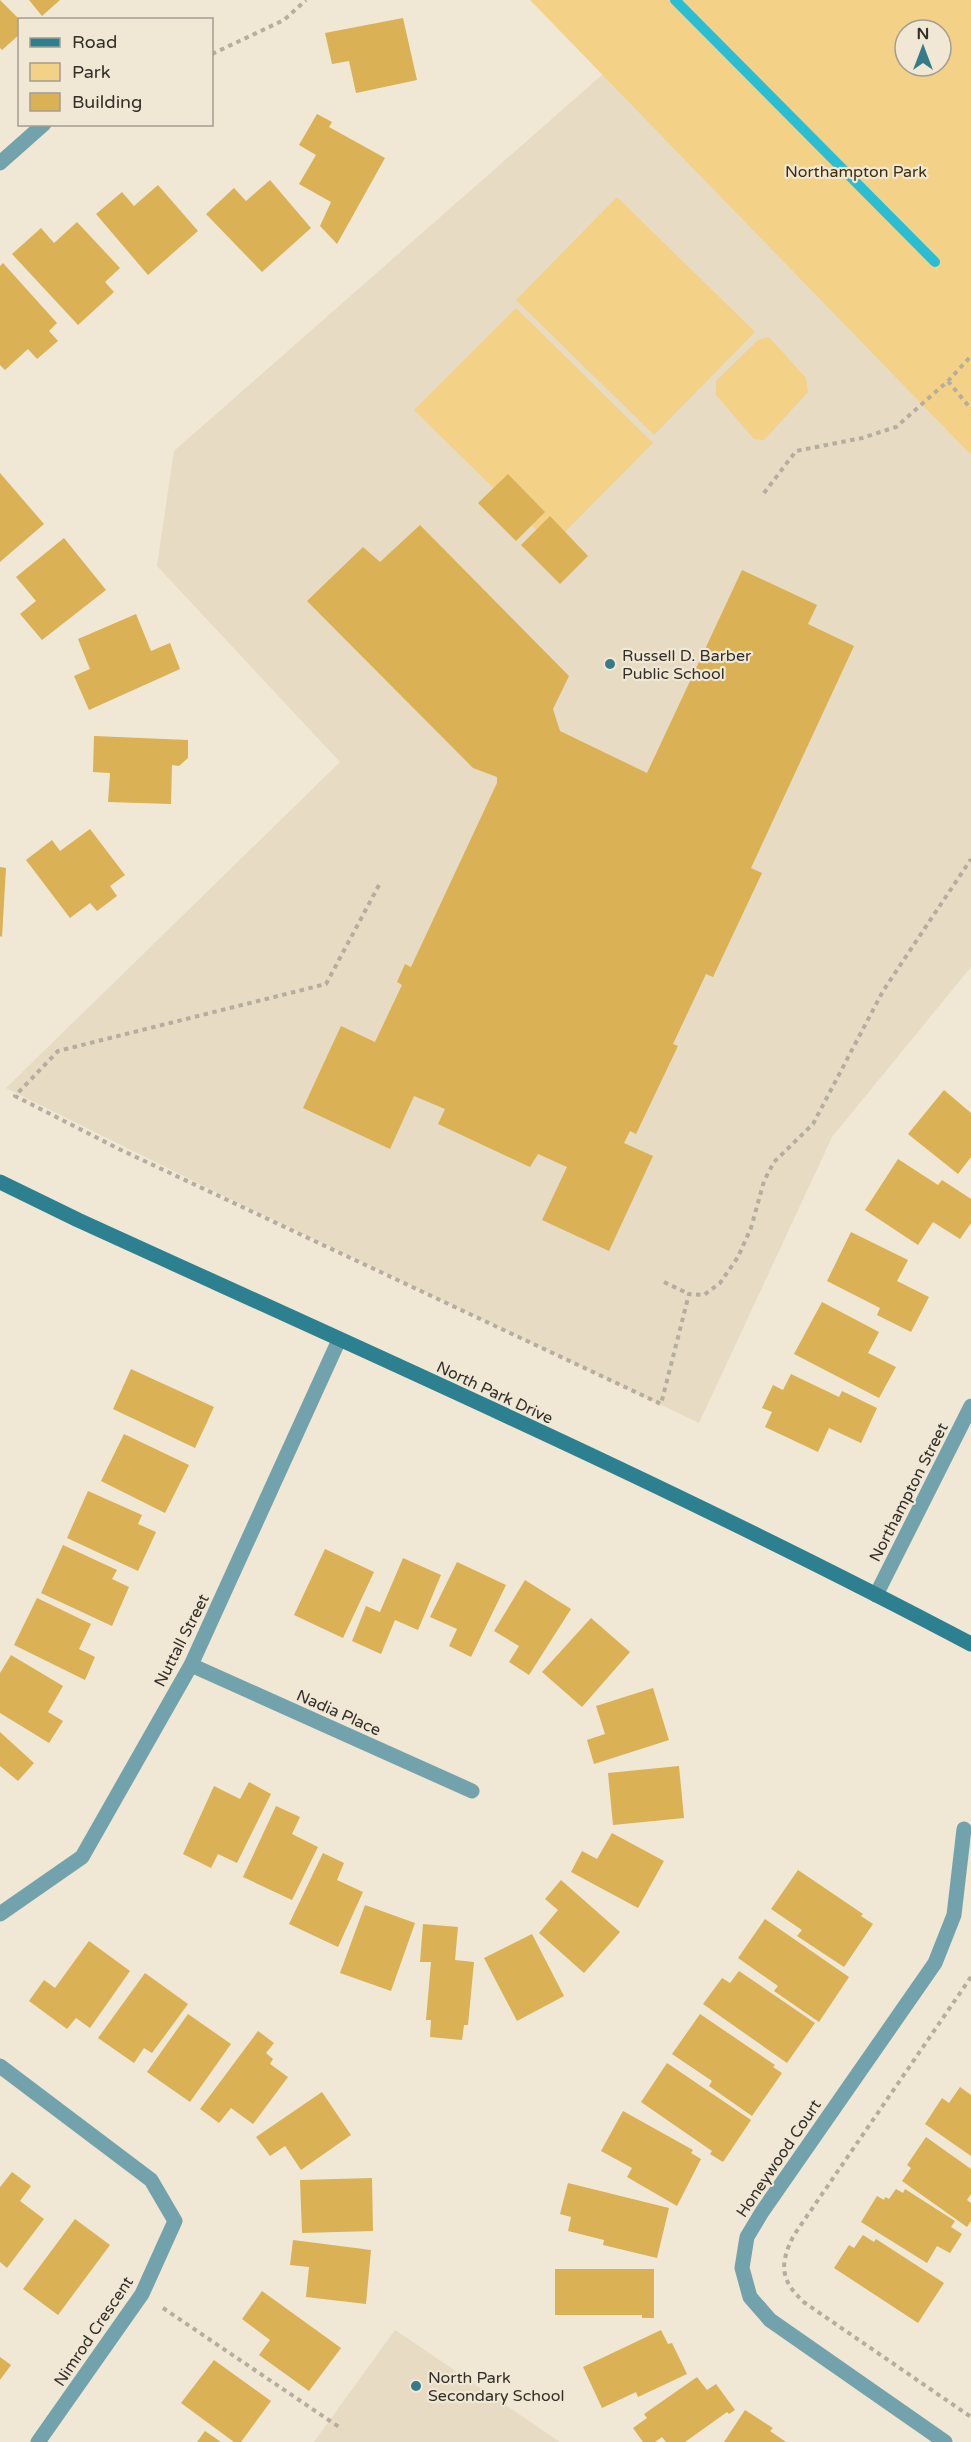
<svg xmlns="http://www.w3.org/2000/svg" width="971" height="2442" font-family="'Varela Round',sans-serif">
	<rect width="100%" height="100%" fill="#f0e7d5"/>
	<path fill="#e7dbc3" d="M603,74l368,381v512l-139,170 -133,286 -471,-225 -222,-110 334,-326 -183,-196 17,-115z
		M395,2330l165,112h-246z"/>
	<path fill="#f3d186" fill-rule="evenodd" d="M530,0h441v455zM905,30h36v36h-36z
		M617,197l138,135 -101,103 -138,-135z
		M516,308l137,135 -101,102 -138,-135z
		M769,337l37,41 2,14 -44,48 -10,-1 -38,-44v-14l42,-41z"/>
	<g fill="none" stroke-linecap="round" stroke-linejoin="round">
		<path stroke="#2abed5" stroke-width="10" d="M675,0l260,262"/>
	</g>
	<path fill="#dab155" d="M0,0l20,20v14l-18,16 -2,-2z
		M29,0h31l-18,16z
		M403,18l14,62 -61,13 -7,-32 -17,3 -7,-31z
		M317,114l15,8 -3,5 56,31 -48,86 -17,-18 11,-24 -32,-18 17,-29 -17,-10z
		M270,180l41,48 -49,44 -56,-58 28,-26 12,13z
		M158,185l40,46 -50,44 -52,-61 26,-22 12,14z
		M77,222l43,46 -15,14 9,10 -36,33 -66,-71 29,-26 13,15z
		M3,263l54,60 -8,8 9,10 -21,18 -9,-10 -23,21 -5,-5v-99z
		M0,473l44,51 -44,38z
		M508,474l37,38 -29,29 -38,-38z
		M550,516l38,40 -28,28 -39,-39z
		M420,525l149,151 -16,33 7,22 87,42 95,-203 75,35 -9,19 46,22 -103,222 11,5 -49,104 -7,-3 -33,70 5,2 -42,88 -6,-3 -6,12 29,13 -44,95 -67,-31 25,-53 -29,-13 -8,13 -92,-43 7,-15 -31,-13 -24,53 -87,-41 38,-82 34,16 27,-57 -5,-3 8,-18 6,3 86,-184v-6l-24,-9 -166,-167 56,-54 17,15z
		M64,538l42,52 -64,50 -22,-26 16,-13 -20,-24z
		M136,614l15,37 19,-8 10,26 -91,41 -15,-34 16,-7 -12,-30z
		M94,736l94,4v18l-9,8 -7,-1 -1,39 -63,-2 2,-29 -17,-1z
		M90,829l35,46 -15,11 7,10 -20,15 -7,-8 -20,15 -44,-58 26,-20 8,11z
		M0,867l6,1 -4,69 -2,-1z
		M944,1090l27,23v44l-13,17 -50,-40z
		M898,1159l40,26 4,-5 29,19v24l-11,16 -27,-17 -15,23 -53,-35z
		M851,1232l57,28 -11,21 32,16 -18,35 -34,-17 3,-7 -53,-27z
		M822,1302l57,30 -11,21 28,14 -17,31 -85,-44z
		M131,1369l83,38 -19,41 -82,-39z
		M791,1374l48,23 3,-6 35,17 -16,35 -32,-15 -11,24 -53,-25 7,-15 -10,-4 11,-23 10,5z
		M124,1434l65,31 -24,48 -64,-32z
		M88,1491l54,24 -4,9 18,8 -18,39 -71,-33z
		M63,1545l54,25 -5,9 17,8 -17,39 -71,-33z
		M325,1549l49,23 -31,66 -49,-23z
		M403,1558l38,17 -23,55 -23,-10 -14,34 -29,-13 14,-35 14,6z
		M457,1562l49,23 -35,72 -22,-11 8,-17 -27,-12z
		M525,1580l46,29 -42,66 -20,-13 10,-16 -25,-15z
		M37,1598l54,26 -12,25 16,8 -10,23 -71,-35z
		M591,1618l39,34 -48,55 -40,-35z
		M11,1655l52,31 -15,26 15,9 -14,22 -49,-30v-40z
		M653,1688l16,52 -75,24 -7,-24 18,-6 -9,-28z
		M0,1732l34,31 -16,18 -18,-15z
		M679,1766l5,52 -71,7 -5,-52z
		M249,1782l22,12 -34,69 -19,-9 -7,14 -28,-14 31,-68 26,13z
		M276,1806l24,11 -8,17 26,13 -26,53 -49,-23z
		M612,1833l52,28 -26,47 -67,-36 11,-21 15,8z
		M323,1853l21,10 -7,17 26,12 -25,55 -49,-23z
		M798,1870l65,44 -2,2 12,8 -29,43 -47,-31 5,-6 -31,-21z
		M561,1880l59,52 -36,41 -45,-40 19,-23 -13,-11z
		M365,1905l50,18 -24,68 -51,-18z
		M765,1919l84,58 -30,45 -45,-31 4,-5 -40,-28z
		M423,1924l35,3 -3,33 19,2 -6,63h-4l-2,15 -32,-3 1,-17h-5l5,-58h-11z
		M532,1934l32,62 -47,25 -33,-63z
		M89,1941l41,30 -40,57 -14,-10 -9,11 -38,-28 15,-21 11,8z
		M739,1971l76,52 -28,40 -84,-59 19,-26 8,5z
		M145,1973l43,31 -36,49 -8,-5 -10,15 -36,-25z
		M188,2014l43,30 -41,58 -43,-30z
		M700,2014l75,51 -2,2 9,6 -30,43 -43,-30 3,-5 -40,-27z
		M258,2031l16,12 -8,10 7,6 -3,5 18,13 -35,47 -22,-16 -12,15 -19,-14z
		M667,2063l84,57 -28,42 -13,-8 2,-3 -71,-49z
		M960,2087l11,8v61l-46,-32 17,-26 7,5z
		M322,2092l29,43 -50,35 -16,-24 -15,10 -14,-19z
		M623,2111l70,39 -2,3 10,6 -24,47 -50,-29 5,-9 -31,-17z
		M926,2137l45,32v25l-4,6 4,3v18l-4,6 -65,-46 9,-13 -4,-3z
		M12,2172l19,14 -11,15 24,18 -37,49 -7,-6v-75z
		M372,2178l1,53 -71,2 -2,-53z
		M568,2183l101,25 -12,50 -54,-13 1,-5 -36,-9 3,-14 -11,-3z
		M896,2189l7,4 2,-4 50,32 -4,6 11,7 -12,19 -13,-7 -10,17 -66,-41 16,-26 7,4 1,-3 4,2z
		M75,2219l35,26 -52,70 -35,-26z
		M863,2235l11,7 2,-3 68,44 -26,40 -84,-55 15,-23 5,3z
		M293,2240l78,10 -5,54 -60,-7 3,-30 -19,-2z
		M555,2269h99v49h-12v-3h-87z
		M262,2291l79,57 -32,43 -50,-36 11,-15 -28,-21z
		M661,2330l7,14 4,-1 15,31 -49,23 -2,-5 -34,16 -19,-41z
		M0,2357l11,8 -11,15z
		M214,2360l57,41 -30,41h-7l-53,-39z
		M697,2377l10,13 9,-6 19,26 -6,4 -2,-2 -42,30h-19l-4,-5 -7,5h-12l-10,-14 14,-10 -3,-4z
		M745,2410l28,18 -3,3 16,11h-62z
		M205,2431l16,11h-24z"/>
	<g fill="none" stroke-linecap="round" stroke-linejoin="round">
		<path stroke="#b5ad9f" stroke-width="4" stroke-dasharray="4.5 4.5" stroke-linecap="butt" d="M212,54l72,-34 22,-20
			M948,381l23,28
			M764,493l32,-42 66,-13 34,-11 52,-46 23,-25
			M379,885l-53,99 -268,67 -43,45 104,53 542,255 28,-110 15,1 16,-12 18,-26 13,-29 13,-47 10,-19 39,-38 70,-133 88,-132
			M664,1282l25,12
			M971,1977l-177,258c-15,29 -14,46 11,68l166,114
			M163,2308l179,121"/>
		<path stroke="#72a3ac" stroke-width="15" d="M0,163l44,-39
			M876,1595l95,-189
			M191,1665l281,126
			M0,1914l82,-57 109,-192 148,-325
			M0,2066l151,114 24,41 -33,73 -104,148
			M945,2442l-175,-122 -20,-23 -8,-29 5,-31 15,-25 173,-249 19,-48 10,-86"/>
		<path stroke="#2c808f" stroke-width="15" d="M0,1182l78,38c300,137 602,270 893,424"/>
	</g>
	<g fill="#367c88" stroke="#f0e7d5" stroke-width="2">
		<circle cx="610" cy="664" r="6"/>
		<circle cx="416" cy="2386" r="6"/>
	</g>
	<g text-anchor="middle" stroke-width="4.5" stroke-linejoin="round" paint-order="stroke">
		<g font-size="16" fill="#3f2e05" stroke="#f0e7d5">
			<text x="856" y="177">Northampton Park</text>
		</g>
		<g font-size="16" fill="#322e28" stroke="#f0e7d5" text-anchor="start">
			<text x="622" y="661">Russell D. Barber<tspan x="622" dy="18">Public School</tspan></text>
			<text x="428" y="2383">North Park<tspan x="428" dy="18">Secondary School</tspan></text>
		</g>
		<g font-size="16" fill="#322e28" stroke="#f0e7d5">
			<text transform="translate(495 1392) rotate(25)" y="6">North Park Drive</text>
			<text transform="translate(908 1492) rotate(-63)" y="6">Northampton Street</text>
			<text transform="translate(181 1640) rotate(-63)" y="6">Nuttall Street</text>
			<text transform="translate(339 1712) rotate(24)" y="6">Nadia Place</text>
			<text transform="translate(778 2158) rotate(-56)" y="6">Honeywood Court</text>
			<text transform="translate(93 2331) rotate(-56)" y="6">Nimrod Crescent</text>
		</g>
	</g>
	<rect x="18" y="18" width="195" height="108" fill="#f0e7d5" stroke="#a49d90" stroke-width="1.5"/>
	<rect x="30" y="38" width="30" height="9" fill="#2c808f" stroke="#a49d90" stroke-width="1.5"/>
	<text x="72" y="48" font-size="18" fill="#322e28">Road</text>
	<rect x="30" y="63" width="30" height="18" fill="#f3d186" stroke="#a49d90" stroke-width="1.5"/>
	<text x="72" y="78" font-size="18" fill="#322e28">Park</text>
	<rect x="30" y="93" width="30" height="18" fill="#dab155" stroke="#a49d90" stroke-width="1.5"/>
	<text x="72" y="108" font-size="18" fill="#322e28">Building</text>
	<g transform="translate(923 48)"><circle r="28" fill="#f0e7d5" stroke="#a49d90" stroke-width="1.5"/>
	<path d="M0-4.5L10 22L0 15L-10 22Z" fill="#367c88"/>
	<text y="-9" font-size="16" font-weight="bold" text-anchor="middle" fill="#322e28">N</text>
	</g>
</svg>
